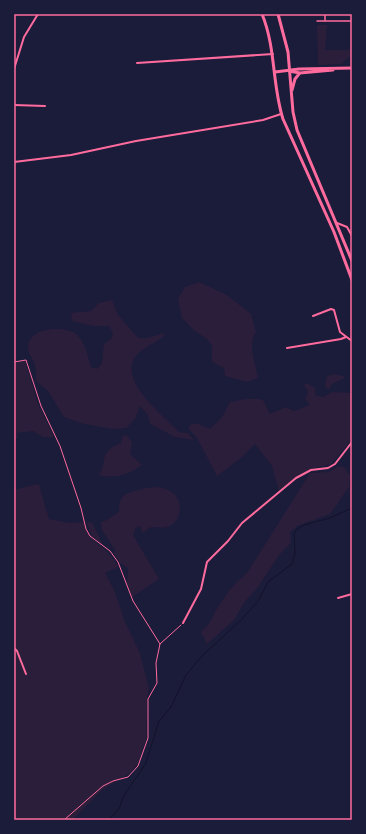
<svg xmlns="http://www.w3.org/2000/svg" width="366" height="834" font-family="Barlow,sans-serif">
	<rect width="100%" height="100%" fill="#1b1b3a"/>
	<path fill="#2a1e3b" d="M317,25h10l-2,25h27v5l-11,9 -23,1z
		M199,282l28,13 24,19 5,18c-9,12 0,33 2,46l-11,4 -22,-6 -1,-8 -12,-6v-16l-4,-6 -14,-10 -12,-12 -4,-19 7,-12z
		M112,300l6,15 20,23h9l17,-5 -1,4c-8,6 -25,13 -29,22 -13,24 30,57 45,73l9,1 6,7 -19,-3 -25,-13 -2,-9 -8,-9 -5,13 -9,9 -13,1 -29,-5 -20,-7 -16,-26 -12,-10c0,-6 0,-13 -2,-18 -1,-4 -6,-10 -6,-14 -1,-21 31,-23 45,-17 11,6 15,24 18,35l6,2 5,-6 2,-19 7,-5 2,-6 -4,-7h-16l-21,-5 -1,-8 20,-2 8,-8z
		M25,361l13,43 16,33h-11l-10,-6 -16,2 1,5 -4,1v-76z
		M334,374l9,2 2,2 -13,6 -4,6 -3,-4 2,-10z
		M307,383l8,5v7l8,2 9,-5 20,1v44l-5,8 -16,19 -23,6 -14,9 -15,12 -7,-25 -17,-22 -14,14 -24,18 -20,-38 -9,-10 3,-4h8l11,5 12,-12 8,-15c10,-2 22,-5 33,-2l7,14 16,-7 8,4 16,-6 -5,-6 3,-7 -4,-7z
		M127,435l5,8 -2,11 12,11c-15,10 -25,14 -43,10 10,-16 -2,-22 22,-32l2,-7z
		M339,466l5,1 6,9 -1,11 -19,27 -33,12 -7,6 1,11 -12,12 -21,32 -15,17 -8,15 -28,25 -6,-12c12,-11 11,-16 19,-28 8,-13 16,-22 27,-31l63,-100 18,-1z
		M37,484l2,1 10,34 20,4 15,-1c3,21 26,25 34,45l-13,6 10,19 10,30 15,31 9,36 -2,8 -1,41 -8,26 -7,8 -29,18 -30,30h-58v-294l1,-5 -1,-31z
		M160,487c6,2 12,4 16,9 7,9 4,25 -6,30 -6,3 -12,1 -19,1l-8,6 -3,-7 -4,2 -3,7 26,44 -27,18 -5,-14 1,-15 -8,-5 -6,-10 1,-3 -13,-20 -1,-8 6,-2 12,-8c0,-4 0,-9 2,-13 5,-9 29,-12 39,-12z
		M90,522l3,2 10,21 -11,-9 -5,-13z"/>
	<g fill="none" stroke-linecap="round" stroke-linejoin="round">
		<path stroke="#12122b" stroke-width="1" d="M109,820l11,-13 3,-10 23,-34 13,-42 12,-14 15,-32 15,-18 41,-38 16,-18 10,-19 24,-18 3,-11 -1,-19 2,-4 8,-5 26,-7 22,-10"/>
		<path stroke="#ff6b9d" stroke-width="1" d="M14,362l12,-2 15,46 19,40 21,62 5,21 4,7 20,15 8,11 15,39 27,43 -4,19 1,20 -9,16v39l-10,28 -10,11 -15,4 -10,5 -39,34
			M160,644l21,-19"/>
		<path stroke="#ff6b9d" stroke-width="1.5" d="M325,14v7
			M317,21h35"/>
		<path stroke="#ff6b9d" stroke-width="2" d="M137,63l136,-9
			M14,69l10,-32 14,-23
			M14,105l31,1
			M14,162l57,-7 65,-14 127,-21 18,-6
			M337,223l10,4 5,9
			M313,316l18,-7 3,1 6,22 12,9
			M287,348l54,-9 5,-2
			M338,598l14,-4
			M183,623l18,-34 6,-27 21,-21 14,-18 54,-45 15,-8 17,-2 7,-4 17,-22
			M14,648l3,3 9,23"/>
		<path stroke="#ff6b9d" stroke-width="3" d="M262,14c14,34 10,71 21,105l51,113 18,48
			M278,14l10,38 5,60 4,18 55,131
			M289,71l11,2 33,-3
			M275,72l24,-3 53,-1
			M292,90l3,-11 4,-5"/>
	</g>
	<rect width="366" height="834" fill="none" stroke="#1b1b3a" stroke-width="30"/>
	<rect x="15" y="15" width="336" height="804" fill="none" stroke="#ff6b9d" stroke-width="1.5"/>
</svg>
